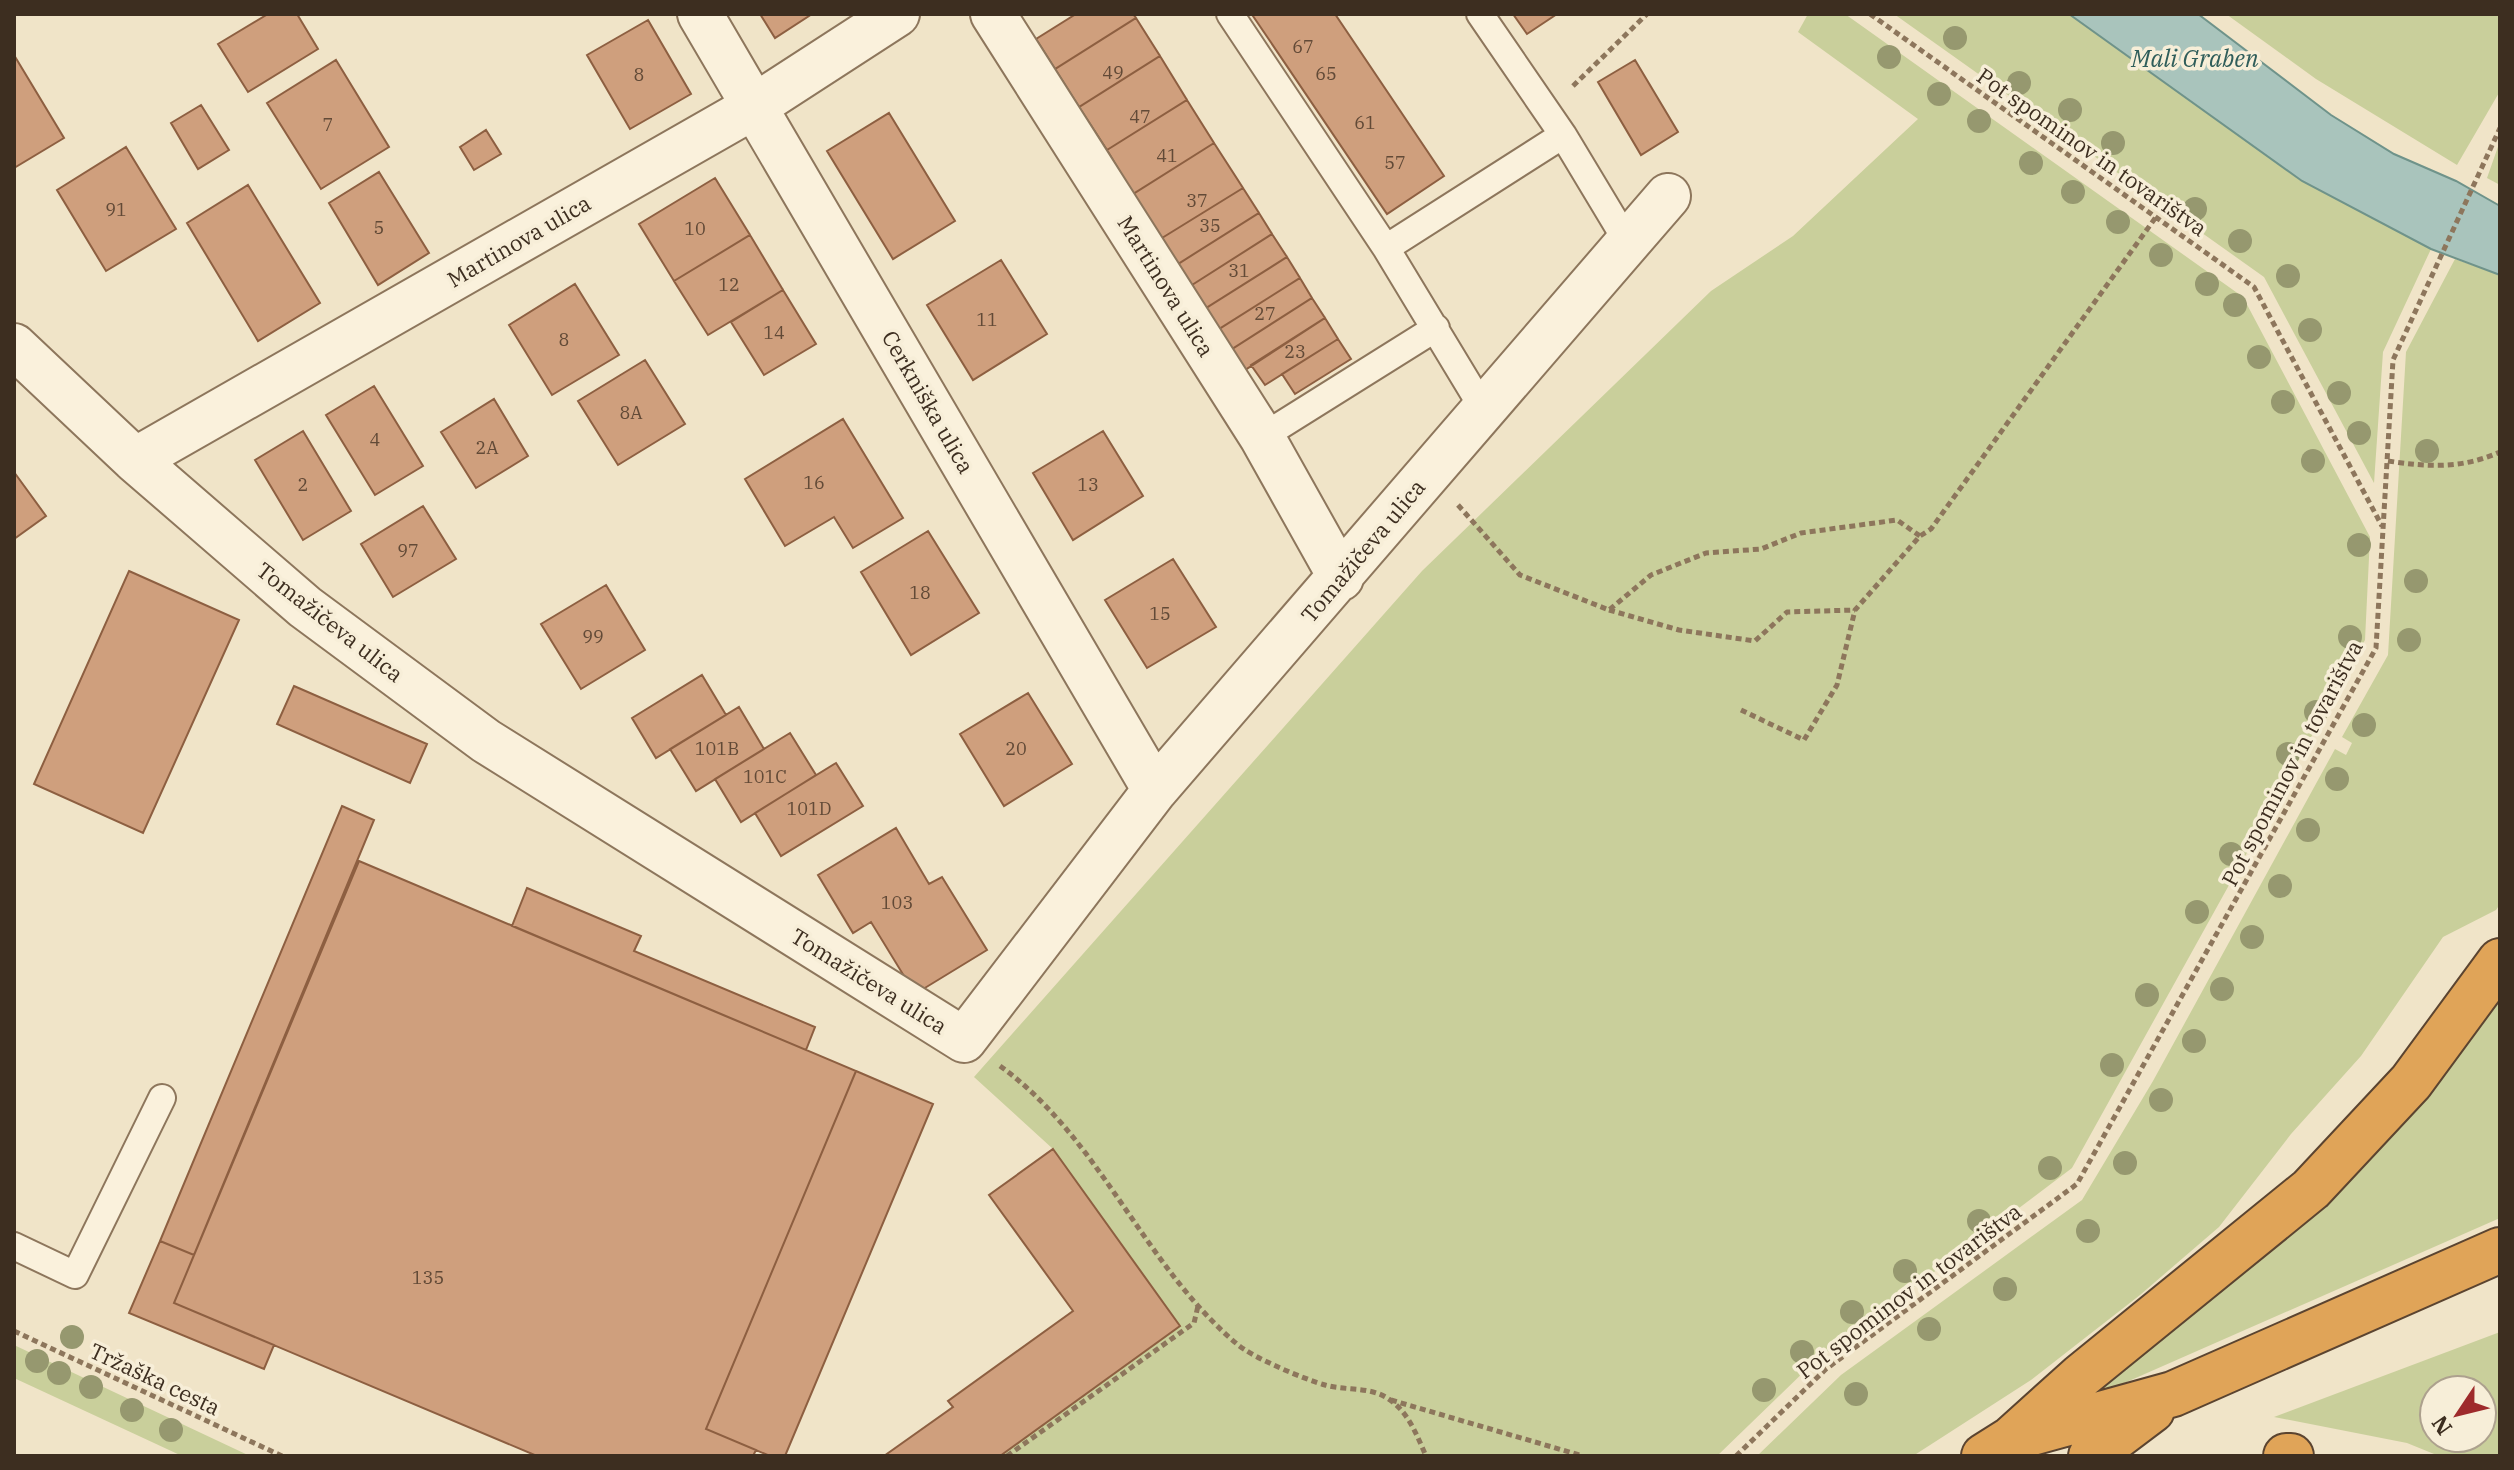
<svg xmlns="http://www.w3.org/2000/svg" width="2514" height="1470" font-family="'IBM Plex Serif',serif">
	<rect width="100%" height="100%" fill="#f0e4c8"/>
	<path fill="#c9cf9b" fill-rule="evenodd" d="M1808,14h37l398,283 127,240 -5,103 -293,528 -260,196 -95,92h-717l180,-130 -127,-177 -79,-72 448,-506 289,-280 82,-55 125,-117 -120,-87z
		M1894,14h175l233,167 129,68 -48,103 -9,131 -110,-206z
		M2226,14h274v77l-43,74 -141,-86z
		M2500,141v44l-13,-7z
		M2455,259l45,16v629l-4,6 -53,27 -82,119 -70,78 -72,93 -79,68 -109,85 -118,76h-156l84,-81 241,-175 71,-119 182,-332 11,6 6,-12 -10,-6 46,-82 18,-303z
		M2500,993v225l-403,177 -6,-8z
		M2500,1332v124h-61l-32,-13 -133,-26zM2434,1390h48v48h-48z
		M14,1345l236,111h-68l-168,-78z"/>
	<path fill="#a9c4bc" stroke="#6f938a" stroke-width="2" d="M2069,14h129l133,101 63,39 62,27 44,25v69l-69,-26 -129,-68z"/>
	<path fill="#cf9f7d" stroke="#8d5f41" stroke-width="2" d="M268,14h29l21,35 -70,43 -30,-48z
		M760,14h52l-37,24z
		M1076,14h57l3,4 -81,51 -19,-30z
		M1256,14h79l109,162 -57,38 -134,-198z
		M1513,14h44l-30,20z
		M1136,18l24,38 -81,51 -24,-38z
		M648,20l43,74 -61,35 -43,-74z
		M14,55l50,83 -50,30z
		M1160,56l27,44 -80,50 -28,-43z
		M336,60l53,87 -68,42 -54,-86z
		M1635,60l43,72 -37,23 -43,-73z
		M1187,100l27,43 -81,51 -26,-44z
		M201,105l28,45 -31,19 -27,-46z
		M889,113l66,108 -62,38 -66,-108z
		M486,130l15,24 -27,16 -14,-23z
		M1214,143l29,45 -81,50 -29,-44z
		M126,147l50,82 -70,42 -49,-81z
		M379,172l50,81 -51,32 -49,-82z
		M715,178l35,57 -76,46 -35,-57z
		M248,185l72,118 -62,38 -71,-118z
		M1243,188l16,25 -81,51 -16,-26z
		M1259,213l13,21 -80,51 -14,-21z
		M1272,234l15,23 -81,51 -14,-23z
		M750,235l33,55 -75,45 -34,-54z
		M1287,257l13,21 -81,51 -13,-21z
		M1001,260l46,74 -74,46 -46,-75z
		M1300,278l12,20 -80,51 -13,-20z
		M575,284l44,71 -67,40 -43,-70z
		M783,290l33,54 -52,31 -33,-53z
		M1312,298l13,20 -80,52 -13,-21z
		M1325,318l13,21 -73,46 -14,-20z
		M1338,339l13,20 -56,35 -13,-20z
		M645,360l40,64 -67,41 -40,-64z
		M374,386l49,80 -48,29 -49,-80z
		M494,399l34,57 -52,32 -35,-56z
		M843,419l60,99 -50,30 -19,-31 -49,29 -40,-67z
		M303,431l48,80 -48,29 -48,-80z
		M1103,431l40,65 -70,44 -40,-67z
		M14,472l32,44 -32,23z
		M423,506l33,53 -63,38 -32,-53z
		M928,531l51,82 -68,42 -50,-83z
		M1173,559l43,68 -69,41 -42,-68z
		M129,571l110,49 -96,213 -109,-49z
		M606,585l39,65 -64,39 -40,-65z
		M702,675l24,40 -70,43 -24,-40z
		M294,686l133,58 -17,39 -133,-59z
		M1028,693l44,71 -68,42 -44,-72z
		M739,707l25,42 -68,42 -26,-42z
		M790,733l26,42 -75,47 -26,-43z
		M836,763l27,43 -82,50 -26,-43z
		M342,806l32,14 -180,435 -34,-14z
		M896,828l33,56 13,-7 45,73 -72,44 -44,-72 -18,11 -35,-58z
		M359,861l497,210 -150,358 50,21 -3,6h-216l-363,-153z
		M527,888l114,48 -7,15 181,76 -9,23 -294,-124z
		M856,1071l77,33 -148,352h-15l-64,-27z
		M1053,1149l127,177 -180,130h-116l69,-49 -5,-6 125,-90 -84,-116z
		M160,1241l34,14 -20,48 100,42 -10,24 -135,-56z"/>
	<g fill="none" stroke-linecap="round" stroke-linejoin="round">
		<defs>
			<path id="lane" d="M1230,14l156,234 98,162
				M1480,14l83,121 65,108
				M1386,248l177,-113
				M1262,437l174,-109
				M14,1246l61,29 87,-177"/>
			<path id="street" d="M700,14l455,776
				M993,14l269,423 79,141
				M14,346l121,114 170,147 181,134 478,299 191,-250 513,-594
				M135,460l620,-354 142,-92"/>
			<path id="highway" d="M2021,1436l152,-42 327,-144
				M1984,1456l27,-17 70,-63 230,-187 100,-107 89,-121
				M2091,1456l61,-46
				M2286,1456h5"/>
		</defs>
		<use href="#lane" stroke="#8d765c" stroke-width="30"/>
		<use href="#street" stroke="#8d765c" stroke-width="48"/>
		<use href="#highway" stroke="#5b4430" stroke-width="48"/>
		<path stroke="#8d765c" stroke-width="5" stroke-dasharray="6 4" stroke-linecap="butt" d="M1870,14l384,273 128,239
			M1573,86l74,-72
			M2388,461c40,6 74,8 112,-9
			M1458,505l62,70 89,35 42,-35 55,-22 55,-4 40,-16 96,-13 23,16
			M1609,610l70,20 76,11 32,-29 68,-2
			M1741,710l63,30 33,-55 18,-75 65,-74 11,-7 225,-312
			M1000,1066c101,73 143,199 237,278 16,14 67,35 88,41 21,6 47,1 65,15 19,13 27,36 36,56
			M14,1331l268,125
			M1391,1400l192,56
			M1007,1456l187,-133 4,-17
			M1736,1456l90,-87 251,-185 299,-536 17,-288 107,-232"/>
		<use href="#lane" stroke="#faf1dc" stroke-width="26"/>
		<use href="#street" stroke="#faf1dc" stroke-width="44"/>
		<use href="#highway" stroke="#e0a458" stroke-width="44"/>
	</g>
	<g fill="#96986f">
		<circle cx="1955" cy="38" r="12"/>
		<circle cx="1889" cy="57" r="12"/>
		<circle cx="2019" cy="83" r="12"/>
		<circle cx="1939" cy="94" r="12"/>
		<circle cx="2070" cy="110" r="12"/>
		<circle cx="1979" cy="121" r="12"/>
		<circle cx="2113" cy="143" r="12"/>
		<circle cx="2031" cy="163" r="12"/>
		<circle cx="2073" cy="192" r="12"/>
		<circle cx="2195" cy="209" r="12"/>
		<circle cx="2118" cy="222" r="12"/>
		<circle cx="2240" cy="241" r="12"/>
		<circle cx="2161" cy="255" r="12"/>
		<circle cx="2288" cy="276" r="12"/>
		<circle cx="2207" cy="284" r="12"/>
		<circle cx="2235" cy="305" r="12"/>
		<circle cx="2310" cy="330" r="12"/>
		<circle cx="2259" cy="357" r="12"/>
		<circle cx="2339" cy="393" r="12"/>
		<circle cx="2283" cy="402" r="12"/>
		<circle cx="2359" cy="433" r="12"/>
		<circle cx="2427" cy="451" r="12"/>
		<circle cx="2313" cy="461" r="12"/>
		<circle cx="2359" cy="545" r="12"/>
		<circle cx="2416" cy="581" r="12"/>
		<circle cx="2350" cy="637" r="12"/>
		<circle cx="2409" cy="640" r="12"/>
		<circle cx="2316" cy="712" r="12"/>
		<circle cx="2364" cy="725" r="12"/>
		<circle cx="2288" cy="754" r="12"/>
		<circle cx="2337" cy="779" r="12"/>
		<circle cx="2308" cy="830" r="12"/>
		<circle cx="2231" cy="854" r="12"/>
		<circle cx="2280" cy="886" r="12"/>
		<circle cx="2197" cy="912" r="12"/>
		<circle cx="2252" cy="937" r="12"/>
		<circle cx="2222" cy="989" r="12"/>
		<circle cx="2147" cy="995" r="12"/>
		<circle cx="2194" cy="1041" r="12"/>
		<circle cx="2112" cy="1065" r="12"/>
		<circle cx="2161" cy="1100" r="12"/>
		<circle cx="2125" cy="1163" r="12"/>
		<circle cx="2050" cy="1168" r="12"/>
		<circle cx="1979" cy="1221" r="12"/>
		<circle cx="2088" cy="1231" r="12"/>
		<circle cx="1905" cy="1271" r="12"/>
		<circle cx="2005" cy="1289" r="12"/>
		<circle cx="1852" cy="1312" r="12"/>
		<circle cx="1929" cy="1329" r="12"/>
		<circle cx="72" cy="1337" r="12"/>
		<circle cx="1802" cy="1352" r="12"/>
		<circle cx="37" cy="1361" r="12"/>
		<circle cx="59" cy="1373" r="12"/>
		<circle cx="91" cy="1387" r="12"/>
		<circle cx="1764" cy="1390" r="12"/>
		<circle cx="1856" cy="1394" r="12"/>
		<circle cx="132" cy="1410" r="12"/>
		<circle cx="171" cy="1430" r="12"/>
	</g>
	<g text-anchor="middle" stroke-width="7" stroke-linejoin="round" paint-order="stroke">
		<g font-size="18" fill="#624a37">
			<text x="1303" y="53">67</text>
			<text x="1113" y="79">49</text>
			<text x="1326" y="80">65</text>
			<text x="639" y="81">8</text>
			<text x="1140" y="123">47</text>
			<text x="1365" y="129">61</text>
			<text x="328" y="131">7</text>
			<text x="1167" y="162">41</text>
			<text x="1395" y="169">57</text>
			<text x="1197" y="207">37</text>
			<text x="116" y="216">91</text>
			<text x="1210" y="232">35</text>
			<text x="379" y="234">5</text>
			<text x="695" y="235">10</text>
			<text x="1239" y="277">31</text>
			<text x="729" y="291">12</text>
			<text x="1265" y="320">27</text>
			<text x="987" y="326">11</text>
			<text x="774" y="339">14</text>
			<text x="564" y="346">8</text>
			<text x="1295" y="358">23</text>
			<text x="631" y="419">8A</text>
			<text x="375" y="446">4</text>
			<text x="487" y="454">2A</text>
			<text x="814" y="489">16</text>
			<text x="303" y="491">2</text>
			<text x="1088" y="491">13</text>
			<text x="408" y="557">97</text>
			<text x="920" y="599">18</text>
			<text x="1160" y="620">15</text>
			<text x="593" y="643">99</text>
			<text x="717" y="755">101B</text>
			<text x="1016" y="755">20</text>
			<text x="765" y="783">101C</text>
			<text x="809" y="815">101D</text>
			<text x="897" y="909">103</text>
			<text x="428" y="1284">135</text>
		</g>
		<g font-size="22" fill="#3d2e20" stroke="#f7eed8">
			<text transform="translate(2092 152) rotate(35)" y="8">Pot spominov in tovarištva</text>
			<text transform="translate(519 241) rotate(-30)" y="8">Martinova ulica</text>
			<text transform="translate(1166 286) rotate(58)" y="8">Martinova ulica</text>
			<text transform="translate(928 402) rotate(60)" y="8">Cerkniška ulica</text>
			<text transform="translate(1363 551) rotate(-50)" y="8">Tomažičeva ulica</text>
			<text transform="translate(330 622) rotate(38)" y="8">Tomažičeva ulica</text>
			<text transform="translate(2292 763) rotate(-62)" y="8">Pot spominov in tovarištva</text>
			<text transform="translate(869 981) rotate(32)" y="8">Tomažičeva ulica</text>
			<text transform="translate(1909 1291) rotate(-37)" y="8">Pot spominov in tovarištva</text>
			<text transform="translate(155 1379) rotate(25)" y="8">Tržaška cesta</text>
		</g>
		<g font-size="24" font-style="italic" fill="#2f5d5a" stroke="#f7eed8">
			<text x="2195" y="67">Mali Graben</text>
		</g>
	</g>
	<rect width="2514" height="1470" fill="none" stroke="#3d2e20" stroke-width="32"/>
	<g transform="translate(2458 1414) rotate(235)"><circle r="38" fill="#f7eed8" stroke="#ada18e" stroke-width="2"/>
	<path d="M0-6L14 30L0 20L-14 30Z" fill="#9e2a2b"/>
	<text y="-12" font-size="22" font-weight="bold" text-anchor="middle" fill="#3d2e20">N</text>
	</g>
</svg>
